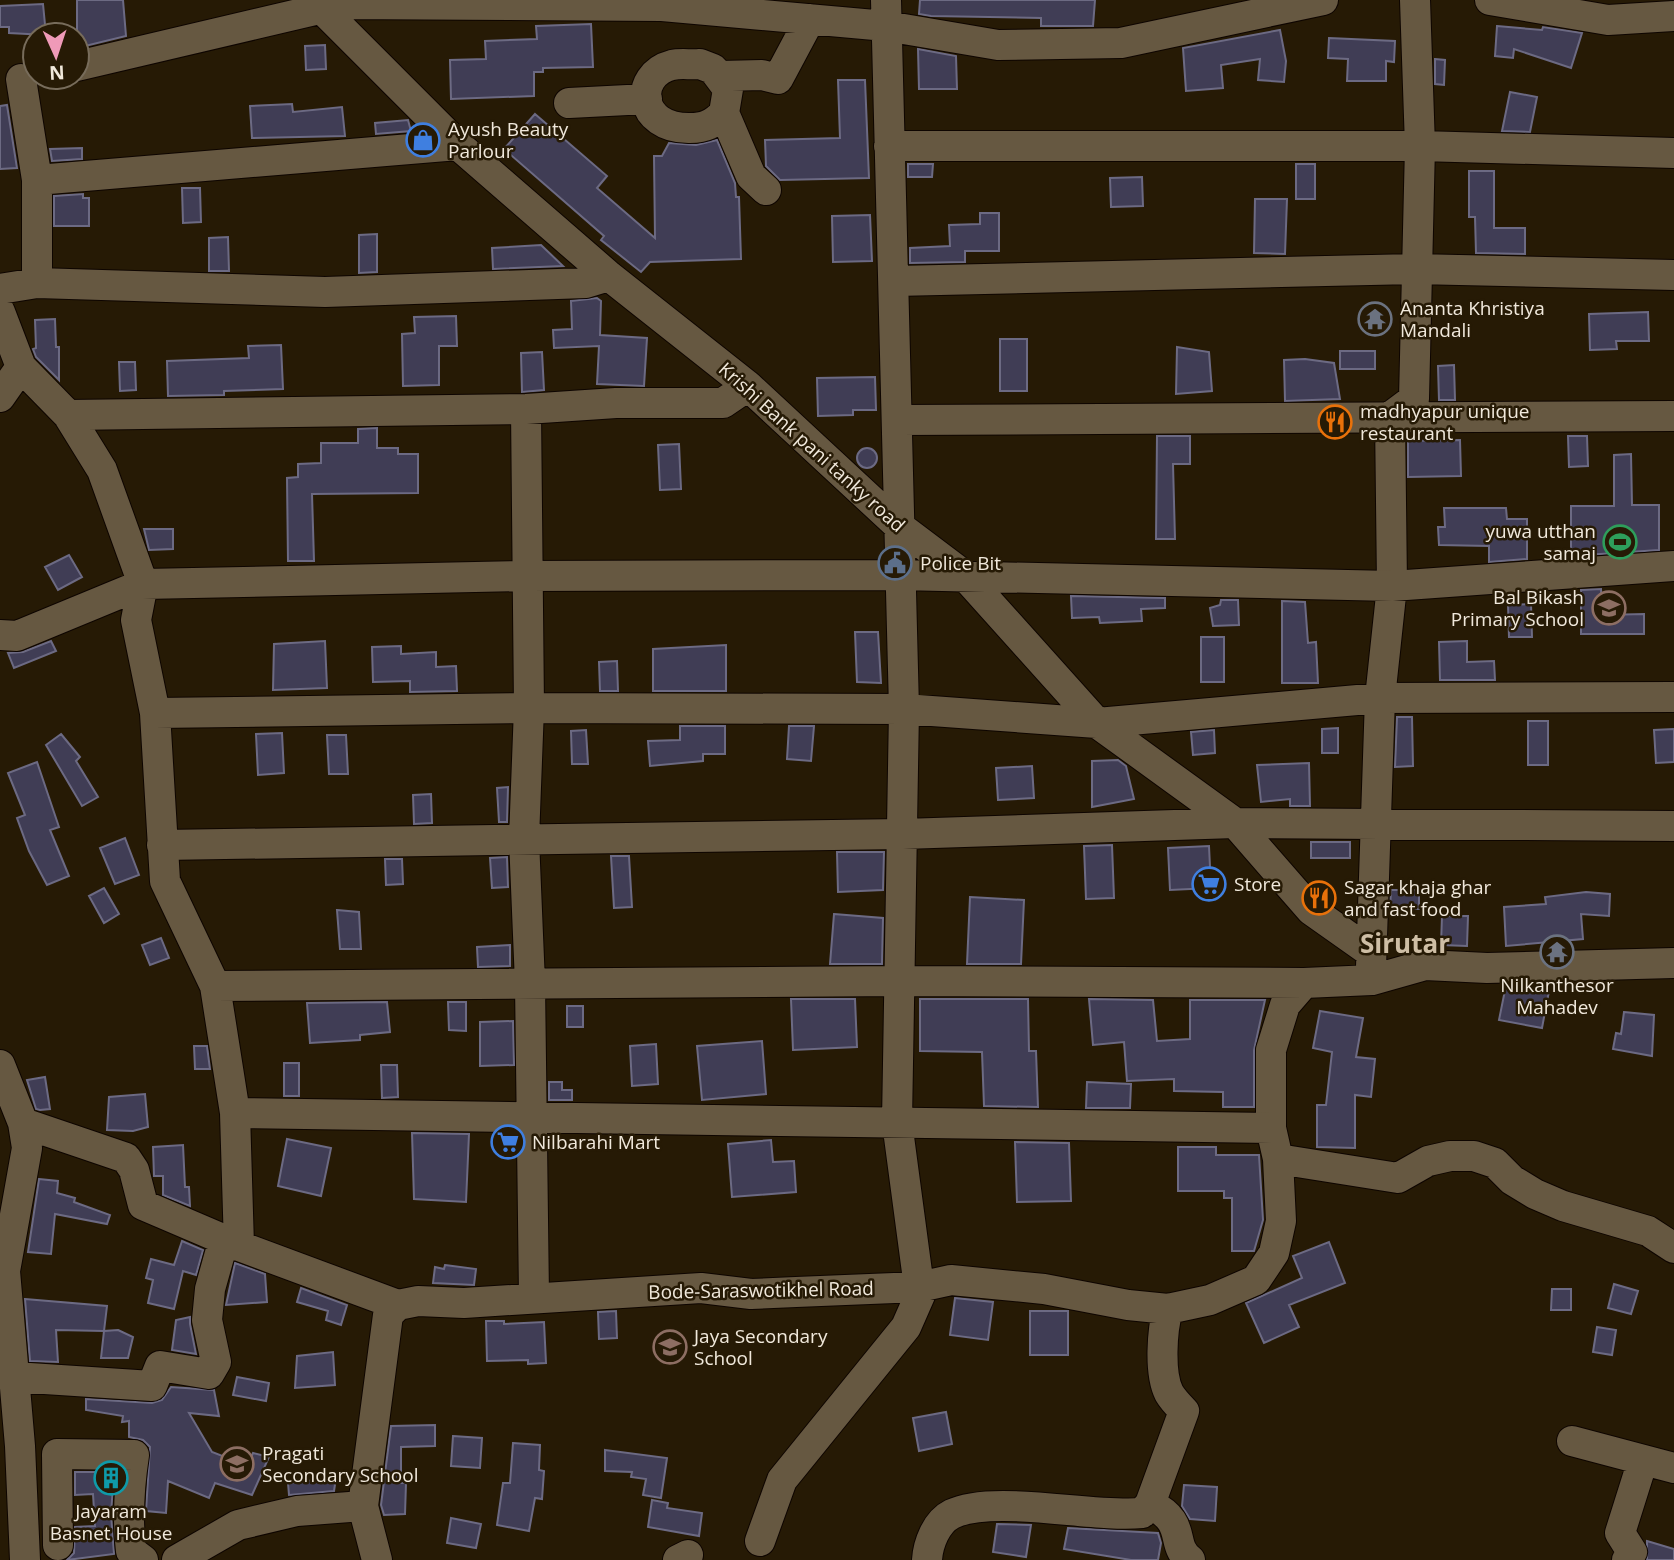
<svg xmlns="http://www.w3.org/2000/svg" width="1674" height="1560" font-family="'Open Sans',sans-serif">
	<rect width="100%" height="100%" fill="#261a05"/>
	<path fill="#403d55" stroke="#6c6a83" stroke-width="2" d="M77,0h46l3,36 -49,12z
		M920,0h175l-2,26h-52v-8l-110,-2 -12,-2z
		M43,4l3,31 -37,-2v-6h-9v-21z
		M591,24l2,43 -50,1v4h-9v24l-83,3 -1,-39 36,-1 -1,-18 52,-2 -1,-13z
		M1497,26l45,4 1,-3 39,6 -11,35 -57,-19 -1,9 -18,-2z
		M1280,30l6,31 -2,21 -26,-2 2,-21 -39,6 2,23 -37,3 -3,-43z
		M1329,38l66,3 -1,21 -8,-1v20h-39l1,-22 -20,-1z
		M325,45l1,24 -20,1 -1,-24z
		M918,49l38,7 1,33h-38z
		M1435,59l10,1 -1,25 -9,-1z
		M838,80h27l4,98 -89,2 -14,-14 -1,-26 75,-2z
		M1510,92l27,5 -7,35 -28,-1z
		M292,104l1,8 49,-5 3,29 -93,2 -2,-32z
		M7,105l10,63 -17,1v-63z
		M535,114l72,62 -10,12 58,50 -1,-82h8l7,-13 27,2 21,-5 18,43 1,14h3l2,62 -91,3 -9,10 -40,-32 3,-4 -100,-87z
		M408,120l3,11 -35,3 -1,-11z
		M82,148v11l-30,2 -2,-12z
		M908,164h25l-1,13h-24z
		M1296,164h19v35h-19z
		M1469,171h25v57h31v26l-49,-1 -1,-36h-6z
		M1142,177l1,29 -32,1 -1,-29z
		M182,188h18l1,34 -18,1z
		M83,194v4h6v28h-35v-30z
		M1255,199h32l-2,55 -31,-1z
		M980,213h19v38h-34v11l-55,1v-15l40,-2 -1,-21 31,-1z
		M870,215l2,46 -39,1 -1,-46z
		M377,234v38l-18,1v-38z
		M228,237l1,34h-20v-33z
		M541,245l22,21 -70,3 -1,-21z
		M597,298l4,3 -1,34 47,3 -3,48 -47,-2 2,-38 -45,2 -1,-18 19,-1 -1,-28z
		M1648,312l1,29h-33l1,8 -27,1 -1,-36z
		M456,316l1,30h-18v39l-36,1 -1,-52 13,-1 -1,-16z
		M55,319l1,28h3v33l-23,-23 -3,-8 3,-1 -1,-28z
		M1000,339h27v52h-27z
		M281,345l2,44 -59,2v4l-56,1 -1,-35 82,-3 -1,-12z
		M1177,347l32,5 3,39 -36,3z
		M1340,351h35v18h-35z
		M542,352l2,38 -22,2 -1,-39z
		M1305,359l29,4 6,36 -55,2 -1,-41z
		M119,362h16l1,28 -16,1z
		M1454,365l1,35h-16l-1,-34z
		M875,377l1,33h-23v5l-35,1 -1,-38z
		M377,428v20h21v6h20v39l-106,1 2,67h-26l-1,-83 11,-1v-13l23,-1v-20h37v-14z
		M1157,436h33v28h-17l2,75h-19z
		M1568,436h19l1,30 -19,1z
		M1460,440l1,36 -53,1v-36z
		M679,444l2,45 -21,1 -2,-45z
		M857 458a10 10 0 1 1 20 0a10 10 0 1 1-20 0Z
		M1631,454l1,51h27v45l-88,6v-50h43v-51z
		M1444,508h62l1,11h20v40l-38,3v-16l-50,-1 -1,-18h7z
		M144,529h29v20l-24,1z
		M69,555l13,22 -24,13 -13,-23z
		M1601,589l1,26 42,-1v20h-63v-44z
		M1071,596l94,2v10l-24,1 1,12 -42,2 -1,-6 -27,1z
		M1221,600h17l1,25 -26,1 -3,-18 10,-3z
		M1282,601l23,1 3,41 8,-1 2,41h-36z
		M1531,604l1,33h-23l-1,-32z
		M855,632h23l3,51 -24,-1z
		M1201,637h23v45h-23z
		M51,641l5,10 -42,17 -6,-15 15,-1z
		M325,641l2,47 -54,2 1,-46z
		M1467,641v21l27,-1 1,19h-55l-1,-38z
		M726,645v46h-73v-42z
		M401,646v8l35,-2v15l20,-1 1,25 -47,1v-11l-37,1 -1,-35z
		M617,661l1,30h-18l-1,-29z
		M1397,717h15l1,49 -18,1z
		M1528,721h20v44h-20z
		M680,726h45v28h-22v7l-53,5 -2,-25 32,-1z
		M789,726h25l-3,35 -24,-2z
		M1338,728v25h-16v-24z
		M1674,729v33l-18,1 -2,-33z
		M586,730l2,34h-16l-1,-33z
		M1214,730l1,23 -22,2 -2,-23z
		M282,733l2,40 -26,2 -2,-41z
		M61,734l19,23 -4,4 22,36 -16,9 -36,-61z
		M327,735h19l2,39h-19z
		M1118,760l8,6 8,33 -42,8v-46z
		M37,762l22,65 -9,3 19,46 -22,9 -18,-34 -12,-33 8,-3 -17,-42z
		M1309,763l1,43h-20v-7l-29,3 -4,-37z
		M1032,766l2,32 -36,2 -2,-32z
		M508,787l-1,35h-8l-2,-34z
		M431,794l1,29 -18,1 -1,-29z
		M125,838l14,37 -24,9 -15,-36z
		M1311,842h39v16h-39z
		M1112,845l2,53 -28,1 -2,-53z
		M1209,846l2,42 -41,2 -2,-42z
		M837,852h47l-1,38 -45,2z
		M611,856h18l3,51 -18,1z
		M507,857l1,30 -16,1 -2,-30z
		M385,859h17l1,25 -17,1z
		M104,888l15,26 -15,9 -15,-27z
		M1391,890h28v19h-29z
		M1586,892l24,2 -1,22 -28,-2 2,25 -77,7 -2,-39 42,-3 -1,-7z
		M970,897l54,3 -3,64h-54z
		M337,910l22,2 2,37h-21z
		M834,914l49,4 -1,46h-52z
		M1442,916h26l-1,30 -26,-1z
		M161,938l8,20 -19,7 -8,-20z
		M510,945v21l-32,1 -1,-20z
		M1506,985l43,6 -7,37 -43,-8z
		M791,999h64l2,48 -64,3z
		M920,999h108l1,52h7l2,56 -54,-1 -2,-54 -62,-1z
		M1089,999l64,1 4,41 33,-2v-39h75l-11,50v57h-31v-15l-49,-1v-12l-47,2 -3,-39 -31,3z
		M387,1002l3,30 -30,3v5l-50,3 -3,-40z
		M448,1002h18v29l-17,-1z
		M567,1006h16v21h-16z
		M1320,1011l43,7 -7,39 19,2 -4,38 -16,-2v53l-38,-1v-42h9l6,-53 -19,-4z
		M1624,1012l30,3 -2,41 -39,-7 3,-16 5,1z
		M513,1021l1,44 -34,1v-44z
		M762,1041l4,53 -64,6 -5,-54z
		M656,1044l2,40 -26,2 -2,-40z
		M194,1046h13l3,23h-15z
		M284,1063h15v33h-15z
		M381,1065h16l1,32 -16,1z
		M45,1077l5,32 -10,1 -4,-1 -9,-29z
		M549,1082h13v8h10v10h-23z
		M1087,1082l44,2 -1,24h-44z
		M145,1094l3,33 -15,4 -26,-1 2,-33z
		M412,1133l57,1 -3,68 -52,-3z
		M287,1139l44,9 -10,48 -43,-10z
		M771,1140l2,22 21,-1 2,31 -64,5 -4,-53z
		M1015,1142l54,1 2,58 -54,1z
		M183,1145l2,42h4l1,19 -27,-11v-19h-9l-1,-29z
		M1178,1147h38v8h43l4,65 -9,31h-22v-53h-8v-7h-46z
		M39,1179l19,2 -1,12 18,5 -1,4 36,13 -3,9 -52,-10 -4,40 -23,-2z
		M182,1241l21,9 -7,25 -13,-4 -9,38 -26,-6 5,-23 -7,-2 5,-19 23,6z
		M1329,1242l16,41 -56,22 10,22 -35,16 -18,-40 56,-25 -9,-22z
		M235,1263l30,11 2,28 -41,3z
		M445,1265l31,4 -2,16 -41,-2 2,-16 9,2z
		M1614,1284l24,7 -7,23 -23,-6z
		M301,1288l46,17 -6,20 -15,-5 2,-9 -31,-9z
		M1552,1289h19v21h-20z
		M955,1298l38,4 -5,38 -38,-5z
		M25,1299l82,7 -3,25 -48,-1 2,32 -28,-1z
		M616,1311l1,27 -18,1 -1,-27z
		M1030,1311h38v44h-38z
		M190,1317v7l6,30 -24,-4 4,-30z
		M486,1321h18v3l40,-2 2,41 -18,1v-4l-41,1z
		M1597,1327l19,3 -4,25 -19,-3z
		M118,1330l15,7 -5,21h-27l3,-27z
		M333,1352l2,33 -40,3 2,-32z
		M237,1377l32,6 -3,18 -33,-6z
		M171,1387l43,3 5,26 -30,-3 23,39 36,14 5,-13 16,4 -17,38 -37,-12 -6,15 -41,-17 -2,32 -20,-2 4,-64 -7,-7 -14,-3v-16l-7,1 1,-6 -37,-6v-11l66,4 10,-3z
		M946,1412l6,32 -33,7 -6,-33z
		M435,1425v21l-34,1v36h5l-1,31 -21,1 -3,-10 10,-79z
		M453,1436l29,2 -2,30 -29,-2z
		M513,1443l27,2 -1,25 5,1 -2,28 -7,-1 -6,33 -32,-6 6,-42h7z
		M605,1450l62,8 -6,40 -18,-3 3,-16 -15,-2 1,-5 -27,-1z
		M75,1472h39l-3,42 3,40 -47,6 7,-7 1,-26 20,-1 -2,-32 -18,1z
		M336,1478l-2,13 -45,4 -1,-12z
		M1184,1485l33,2 -2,34 -25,-2 -8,-13z
		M652,1500l16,3 -1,5 35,5 -3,23 -51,-9z
		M451,1518l30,6 -5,24 -29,-5z
		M997,1524l34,1 -5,32 -33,-5z
		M1068,1528l90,5 3,10 -3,17h-27l-67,-11z
		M1647,1541l27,8v11h-27z"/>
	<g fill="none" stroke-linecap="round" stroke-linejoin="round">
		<defs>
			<path id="minor" d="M313,0l145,145 151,131 139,110 152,141 65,49 132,147 138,100 76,87 58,41
				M886,0l18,709 -7,413 22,165
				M1490,0l118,20 66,-4
				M700,64l13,5 15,20 -4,24c-11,11 -19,15 -34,15 -53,1 -57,-53 -18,-63 9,-2 19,0 28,-1z
				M77,66l264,-62 321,2 224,20 112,19 123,-2 202,-43
				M721,76l41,-1 16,4 32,-60
				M21,79l16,101v103
				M569,103l78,-4
				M724,113l27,63 15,14
				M889,146h531l254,7
				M37,180l421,-35
				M895,281l520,-12 259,6
				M0,289l37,-6 288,9 261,-9 23,-7
				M0,312l21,55 47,48 34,55 41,114 -7,36 19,93 10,168 50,105 20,127 4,133
				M0,397l21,-30
				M526,409l3,299 -5,131 6,144 4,314
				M68,415l458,-6 90,-6h107l25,-17
				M898,420l776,-4
				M0,635l17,1 126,-52 383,-8 373,-1 493,11 282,-20
				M155,713l374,-5 375,1 193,14 283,-25 294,-1
				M162,845l741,-11 332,-11 439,3
				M1371,967l9,-269 12,-112 -2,-169 24,-18 6,-253 -5,-146
				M215,986l686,-5 403,2
				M0,1065l23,58 4,25 -22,123 -5,2
				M235,1113l1036,15
				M23,1123l103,35 8,12 9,35 96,41 159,59
				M1278,1159l120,19 30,-17 22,-5h24l21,7 17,17 23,14 28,12 85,25 26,17
				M5,1271l15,175 5,114
				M14,1377l138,9 8,-20 49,8 7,-12 -9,-42 3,-31 14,-50
				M1572,1441l102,27
				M1150,1504c39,19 19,40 40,56
				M363,1506l14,54
				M760,1541l22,-61 124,-153 18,-41
				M58,1545l-1,-91 77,1c-5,33 -7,63 -3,96l12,9
				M177,1560l61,-35 59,-14 66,-5 25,-191 10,-10 20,-4 46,2 237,-15 50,6 45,-2 123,-5 32,-7 93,9 84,16 40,4 42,-9 46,-20 18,-27 7,-32 -3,-62 -7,-31v-78l14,-45 19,-22 68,-3 53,-15 62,3 187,-5
				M678,1560l10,-5
				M927,1560c1,-16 9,-38 25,-46 42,-20 140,4 190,-1l8,-9 34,-93c-5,-5 -11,-11 -15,-18 -10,-20 -7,-63 -1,-84
				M1627,1560l5,-8 -12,-19 23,-73"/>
		</defs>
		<use href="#minor" stroke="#0e0500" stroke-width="32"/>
		<use href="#minor" stroke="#665841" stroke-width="30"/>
	</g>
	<defs>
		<symbol id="shop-ring" viewBox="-11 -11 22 22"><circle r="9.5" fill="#261a05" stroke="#3f7fe0" stroke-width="1.5"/><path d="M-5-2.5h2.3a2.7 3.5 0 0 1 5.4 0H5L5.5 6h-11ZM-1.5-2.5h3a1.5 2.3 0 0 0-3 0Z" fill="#3f7fe0"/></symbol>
		<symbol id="temple-ring" viewBox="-11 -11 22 22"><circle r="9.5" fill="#261a05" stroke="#6b7280" stroke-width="1.5"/><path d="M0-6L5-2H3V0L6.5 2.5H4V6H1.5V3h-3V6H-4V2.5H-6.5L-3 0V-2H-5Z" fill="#6b7280"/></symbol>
		<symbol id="restaurant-ring" viewBox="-11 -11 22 22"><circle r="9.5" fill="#261a05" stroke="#e8710a" stroke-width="1.5"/><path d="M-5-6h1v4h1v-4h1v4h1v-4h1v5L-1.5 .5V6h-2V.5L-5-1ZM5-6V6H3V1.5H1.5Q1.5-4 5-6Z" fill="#e8710a"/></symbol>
		<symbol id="stadium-ring" viewBox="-11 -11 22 22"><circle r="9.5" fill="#261a05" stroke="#2e9e5b" stroke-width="1.5"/><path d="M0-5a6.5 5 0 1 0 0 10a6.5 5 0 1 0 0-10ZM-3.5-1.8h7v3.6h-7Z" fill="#2e9e5b"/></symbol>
		<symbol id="civic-ring" viewBox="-11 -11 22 22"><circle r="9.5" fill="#261a05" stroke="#5c6f8a" stroke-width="1.5"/><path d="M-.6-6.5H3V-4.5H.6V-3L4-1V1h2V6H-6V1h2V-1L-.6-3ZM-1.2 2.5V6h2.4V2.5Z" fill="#5c6f8a"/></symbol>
		<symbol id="school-ring" viewBox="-11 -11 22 22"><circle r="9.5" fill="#261a05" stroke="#8d6e63" stroke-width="1.5"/><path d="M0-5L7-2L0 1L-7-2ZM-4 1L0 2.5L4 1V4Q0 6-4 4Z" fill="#8d6e63"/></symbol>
		<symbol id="supermarket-ring" viewBox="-11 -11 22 22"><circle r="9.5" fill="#261a05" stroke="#3f7fe0" stroke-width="1.5"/><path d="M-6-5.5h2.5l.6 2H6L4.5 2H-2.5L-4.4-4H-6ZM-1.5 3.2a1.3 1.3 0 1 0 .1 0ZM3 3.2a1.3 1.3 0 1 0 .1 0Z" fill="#3f7fe0"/></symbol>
		<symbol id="building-ring" viewBox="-11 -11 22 22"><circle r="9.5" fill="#261a05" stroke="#0f9aa8" stroke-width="1.5"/><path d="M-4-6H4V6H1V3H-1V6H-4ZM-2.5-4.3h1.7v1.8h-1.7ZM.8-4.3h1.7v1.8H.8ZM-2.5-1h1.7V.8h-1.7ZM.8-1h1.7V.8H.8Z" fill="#0f9aa8"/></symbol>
	</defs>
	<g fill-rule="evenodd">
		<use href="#shop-ring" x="404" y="121" width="38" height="38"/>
		<use href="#temple-ring" x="1356" y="300" width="38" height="38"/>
		<use href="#restaurant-ring" x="1316" y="403" width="38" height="38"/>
		<use href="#stadium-ring" x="1601" y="523" width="38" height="38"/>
		<use href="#civic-ring" x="876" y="544" width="38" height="38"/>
		<use href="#school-ring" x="1590" y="589" width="38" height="38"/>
		<use href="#supermarket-ring" x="1190" y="865" width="38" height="38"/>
		<use href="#restaurant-ring" x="1300" y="879" width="38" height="38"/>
		<use href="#temple-ring" x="1538" y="933" width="38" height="38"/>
		<use href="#supermarket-ring" x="489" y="1123" width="38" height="38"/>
		<use href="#school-ring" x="651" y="1328" width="38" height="38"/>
		<use href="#school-ring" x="218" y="1445" width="38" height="38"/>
		<use href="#building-ring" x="92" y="1459" width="38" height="38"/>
	</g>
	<g text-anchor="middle" stroke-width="5" stroke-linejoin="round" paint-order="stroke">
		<g font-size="19" fill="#f0e8db" stroke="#261a05" text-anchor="start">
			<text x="448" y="136">Ayush Beauty<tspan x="448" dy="22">Parlour</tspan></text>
			<text x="1400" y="315">Ananta Khristiya<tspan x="1400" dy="22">Mandali</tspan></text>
			<text x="1360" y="418">madhyapur unique<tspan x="1360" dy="22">restaurant</tspan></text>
			<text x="1596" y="538" text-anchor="end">yuwa utthan<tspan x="1596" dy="22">samaj</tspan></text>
			<text x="920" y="570">Police Bit</text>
			<text x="1584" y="604" text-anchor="end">Bal Bikash<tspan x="1584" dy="22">Primary School</tspan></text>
			<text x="1234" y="891">Store</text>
			<text x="1344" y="894">Sagar khaja ghar<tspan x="1344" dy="22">and fast food</tspan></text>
			<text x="1557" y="992" text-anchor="middle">Nilkanthesor<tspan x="1557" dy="22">Mahadev</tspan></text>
			<text x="532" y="1149">Nilbarahi Mart</text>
			<text x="694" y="1343">Jaya Secondary<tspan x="694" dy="22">School</tspan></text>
			<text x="262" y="1460">Pragati<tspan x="262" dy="22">Secondary School</tspan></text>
			<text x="111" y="1518" text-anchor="middle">Jayaram<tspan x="111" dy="22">Basnet House</tspan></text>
		</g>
		<g font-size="19" fill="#f0e8db" stroke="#261a05">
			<text transform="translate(812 447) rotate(42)" y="7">Krishi Bank pani tanky road</text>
			<text transform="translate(761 1290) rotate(-1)" y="7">Bode-Saraswotikhel Road</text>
		</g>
		<g font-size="26" font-weight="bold" fill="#cebea5" stroke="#261a05">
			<text x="1405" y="953">Sirutar</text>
		</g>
	</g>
	<g transform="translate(56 56) rotate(177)"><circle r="33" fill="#261a05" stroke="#776c5b" stroke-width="2"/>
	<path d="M0-5L12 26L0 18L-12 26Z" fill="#ef9ab8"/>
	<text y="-10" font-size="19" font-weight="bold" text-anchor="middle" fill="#f0e8db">N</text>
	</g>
</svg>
